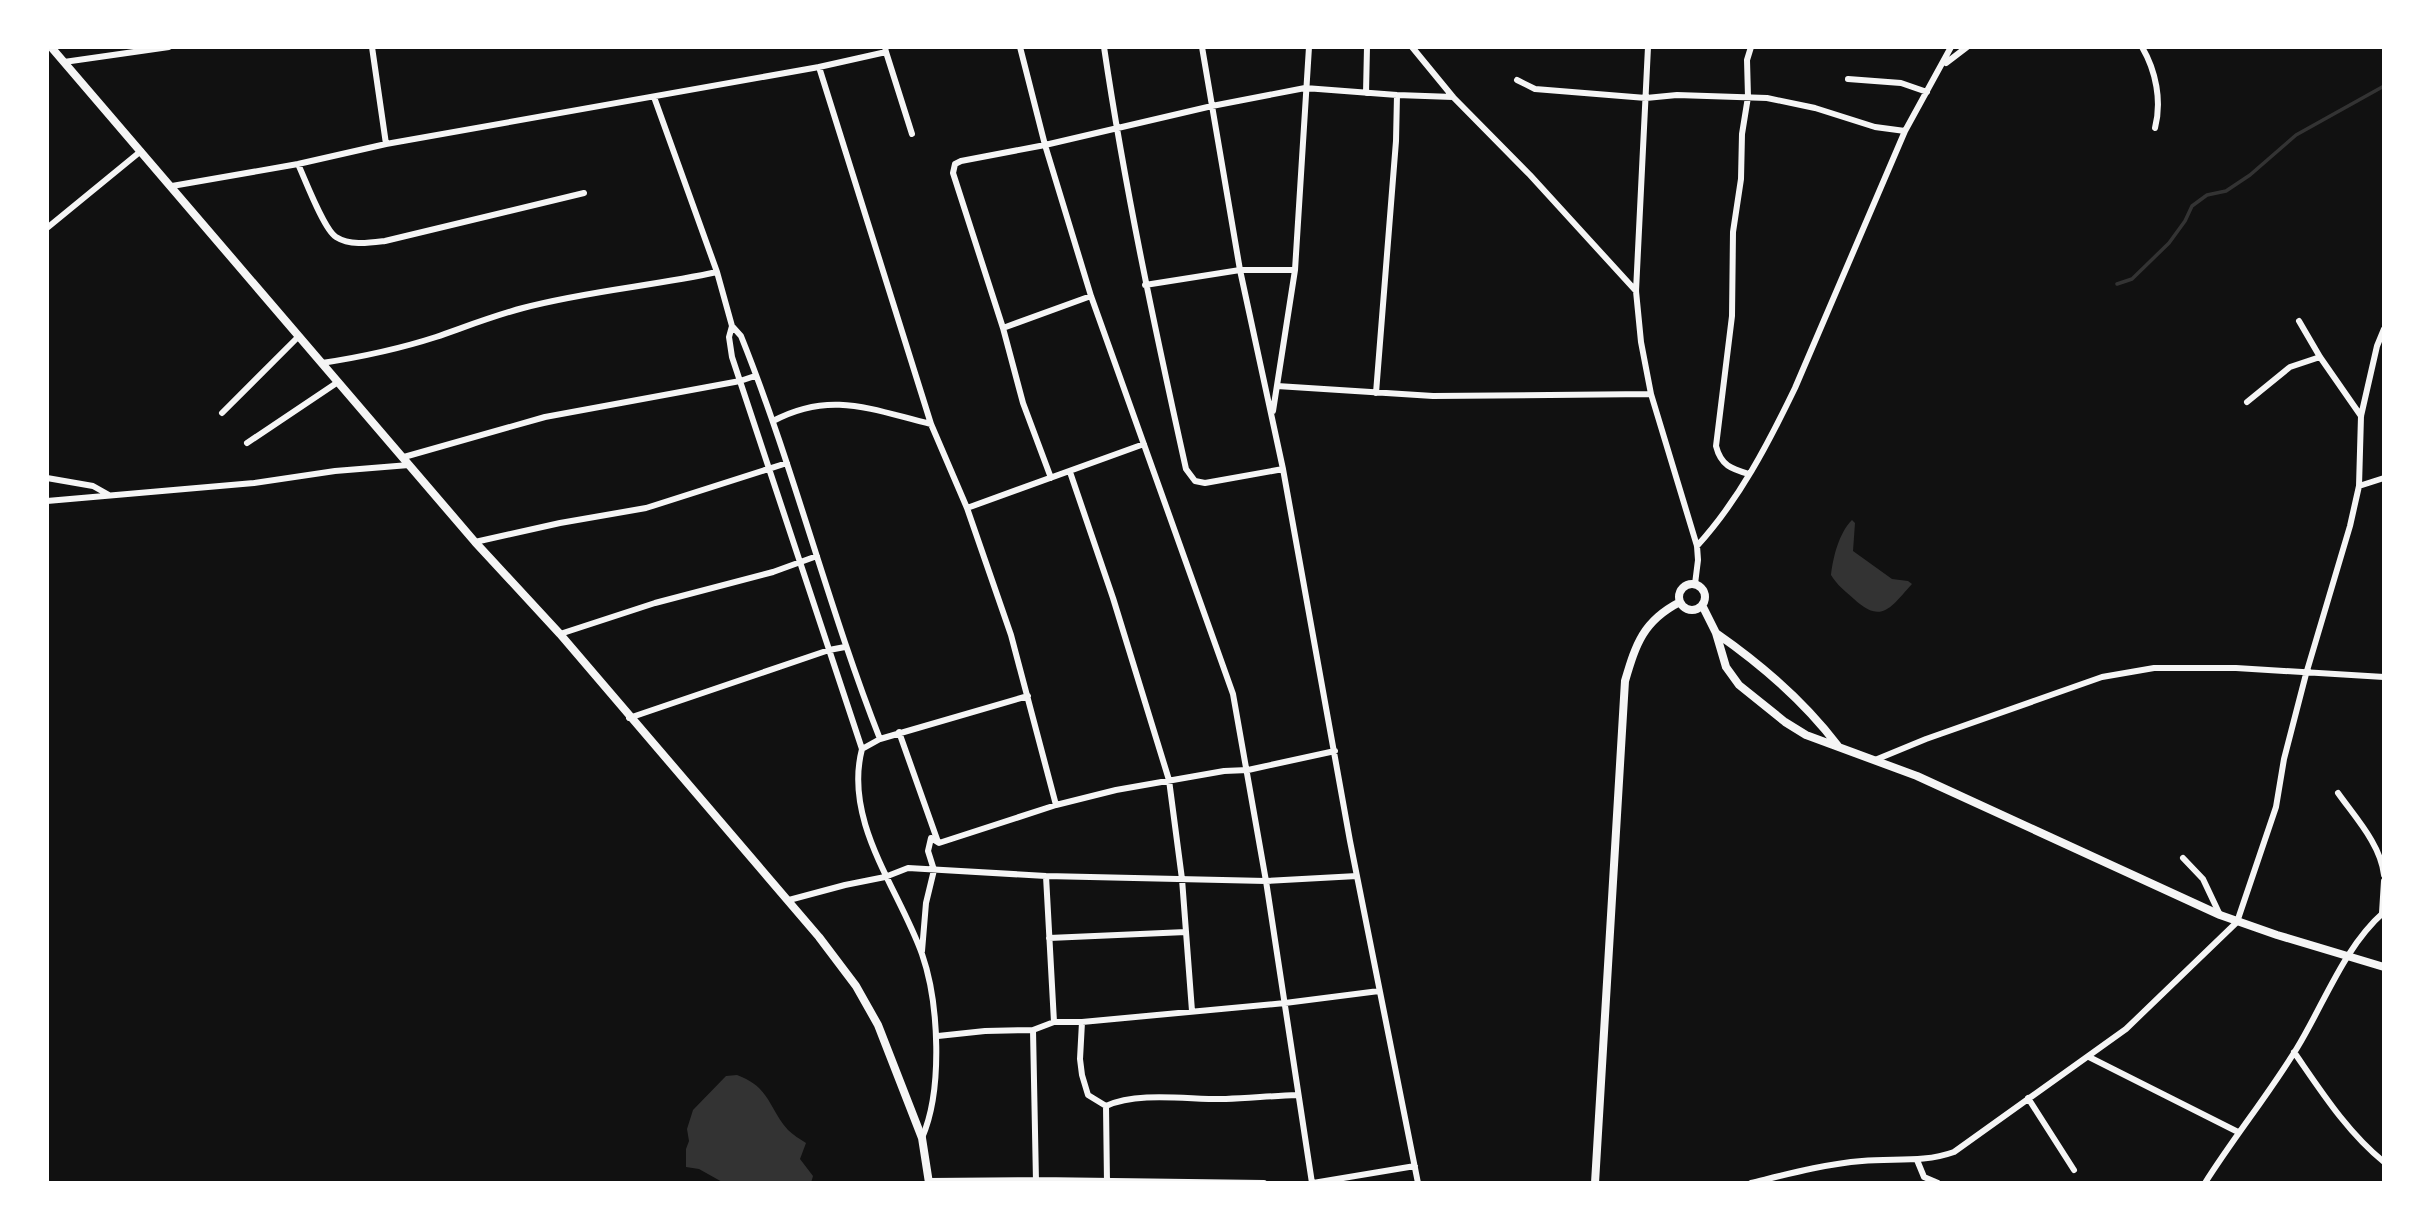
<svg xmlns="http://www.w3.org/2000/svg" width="2431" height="1230" font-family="Georgia,serif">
	<rect width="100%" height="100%" fill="#111"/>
	<path fill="#333" d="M1852,520l3,3 -2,28 39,28 16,2 4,3c-21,23 -30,41 -58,15 -9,-8 -17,-14 -23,-24 2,-18 8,-42 21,-55z
		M737,1075c33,12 31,32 51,55 5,5 12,9 18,13l-6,16 13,17 -2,7h-87l-25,-14 -13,-2v-18l3,-8 -2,-12 6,-19 33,-34z"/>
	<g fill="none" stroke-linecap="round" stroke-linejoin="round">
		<path stroke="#333" stroke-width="3.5" d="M2117,284l15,-5 37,-36 16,-22 7,-15 15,-11 19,-4 24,-16 46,-40 88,-49"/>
		<path stroke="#f5f5f5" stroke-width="6" d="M372,47l14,97
			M885,47l1,5 -67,15 112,357 36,84 44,127 45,170
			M1020,47l25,98 46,151 142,398 33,187 46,302
			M1104,47c21,142 51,282 82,422l9,12 10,2 78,-14
			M1202,47l38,223 43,199 67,372 68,342
			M1412,47l41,50 77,78 106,116
			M1648,47l-12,244 5,51 10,52 46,152 1,14 -3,24
			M2142,47c14,24 20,54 13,81
			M886,52l26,82
			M64,62l105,-15
			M1946,63l21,-16
			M1848,79l53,4 26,9
			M1517,80l18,9 111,9 31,-3 90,3 48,10 60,19 30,4
			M1366,93l1,-46
			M654,97l63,175 15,54 9,10c53,132 87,271 139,403
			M298,164c7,15 26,66 38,73 14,9 33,6 49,4l199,-48
			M172,186l126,-22 88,-20 433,-77
			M47,228l94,-77
			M1145,285l95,-15h55
			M2299,321l21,36 41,59
			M732,326l-3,11 3,20 130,392
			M1003,328l88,-32
			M322,363c39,-6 77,-14 114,-26 29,-10 57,-21 87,-29 63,-17 130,-22 194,-36
			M1277,386l156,10 218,-2
			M1376,393l20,-252 1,-46
			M2247,402l43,-35 30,-10
			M1273,411l22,-141 14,-223
			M222,413l77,-77
			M773,421c58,-31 99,-11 158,3
			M247,443l91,-61
			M404,457l141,-40 195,-36 15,-5
			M1070,472l43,126 56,182 13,99 10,132
			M1749,474c-17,-5 -28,-8 -33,-28l16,-130 1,-84 8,-53 1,-45 6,-37 -1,-37 4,-13
			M47,478l46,8 16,9
			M1051,478l-28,-75 -20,-75 -50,-155 2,-9 6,-3 84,-16 167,-39 93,-18 92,7 56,2
			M2359,486l25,-8
			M47,501l207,-18 81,-12 74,-6
			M967,508l177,-64
			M475,542l85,-19 86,-15 141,-45
			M1697,546c42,-46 71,-102 98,-158l110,-257 46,-84
			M560,634l95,-31 118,-31 44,-16
			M629,718l200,-68 16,-3
			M899,732l39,110
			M1875,760l51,-21 176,-62 52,-9h82l148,9
			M2338,793c17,24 43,52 46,82
			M2183,858l20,21 17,36
			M1046,876l8,146
			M789,900l56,-15 40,-8 23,-9 138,8 220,5 91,-5
			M2382,913l2,-32
			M1049,938l137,-6
			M922,951l4,-48 8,-33 -6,-19 3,-13 8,5 117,-38 60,-15 108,-19 24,-1 87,-19
			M1082,1022l-2,37 2,16 6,20 18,11
			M1033,1030l3,152
			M938,1036l47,-5 48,-1 21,-8h28l203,-19 94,-12
			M2294,1052c27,39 53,80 90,110
			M2089,1057l149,75
			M2028,1098l46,72
			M922,1138c21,-48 17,-135 0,-184 -23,-65 -79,-132 -60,-205l18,-10 148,-43
			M1917,1160l7,17 14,6
			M929,1181l108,-1 227,3
			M1107,1183l-1,-77c33,-15 84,-6 120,-7 23,-1 47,-3 71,-4
			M1313,1183l102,-17
			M1751,1183c37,-9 74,-19 111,-22 32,-3 61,2 92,-9l172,-123 111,-107 39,-115 8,-48 22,-85 44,-148 9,-40 2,-70 16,-70 7,-17
			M2205,1183c29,-46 64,-89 92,-135 27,-44 47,-101 87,-136"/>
		<path stroke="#f5f5f5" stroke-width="8" d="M51,47l424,495 85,92 259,303 37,49 22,39 44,113 7,45
			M1679 597a13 13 0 1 1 26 0a13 13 0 1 1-26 0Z
			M1702,605l14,28 10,34 13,18 46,37 21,13 111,41 303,139 57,20 107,32
			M1716,633c46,32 88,68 122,113
			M1595,1183l30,-502c11,-37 18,-60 55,-79"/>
	</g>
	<rect width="2431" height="1230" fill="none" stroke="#ffffff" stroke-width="98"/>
</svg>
